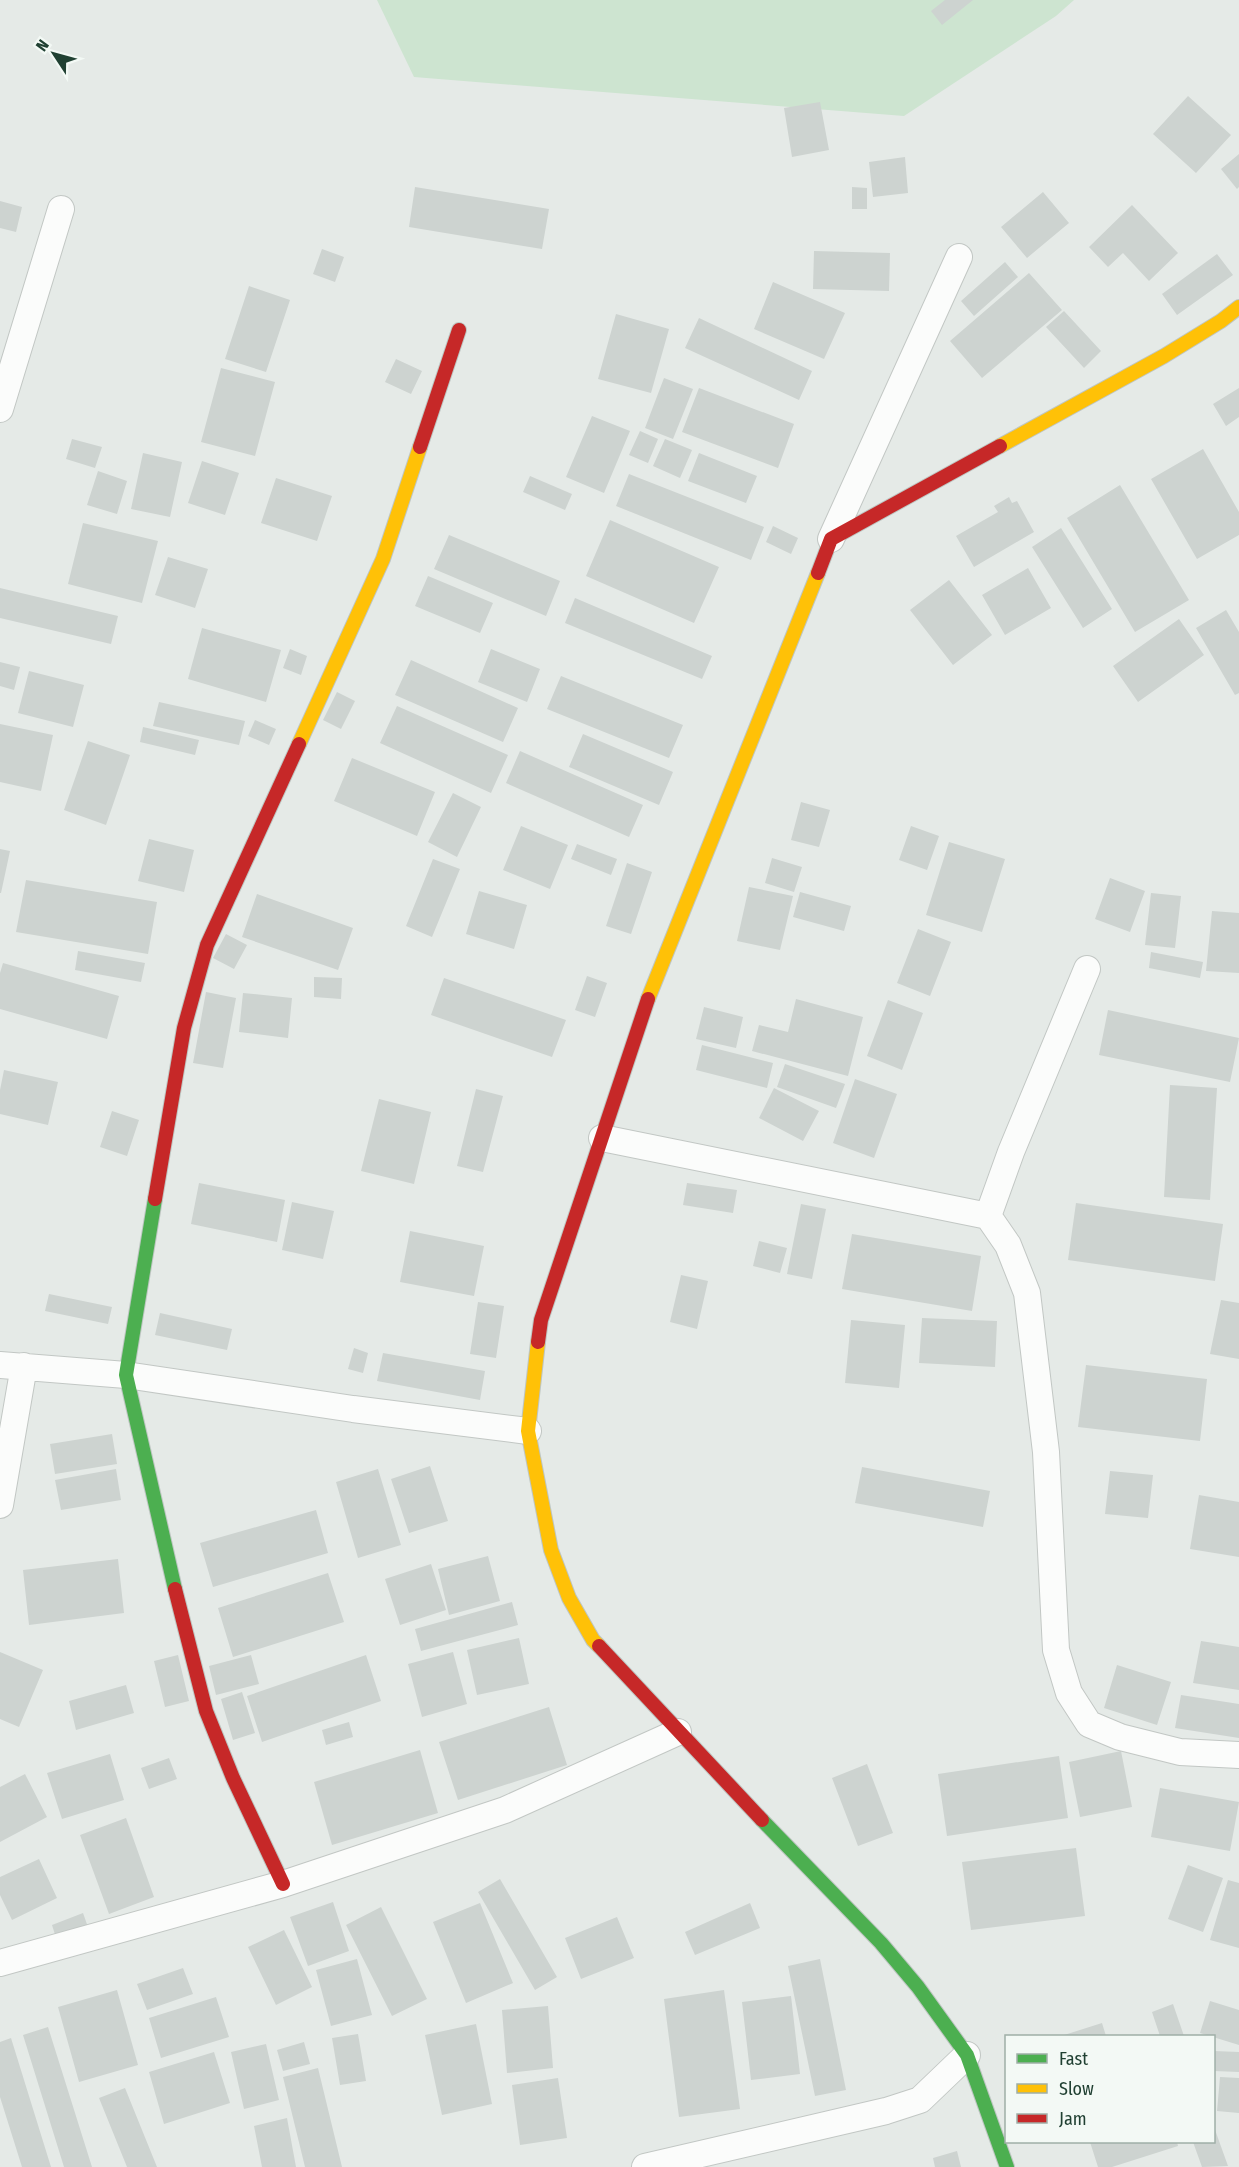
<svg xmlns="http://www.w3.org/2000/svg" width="1239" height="2167" font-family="'Fira Sans Condensed',sans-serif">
	<rect width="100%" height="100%" fill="#e5eae7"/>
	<path fill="#cde4d0" d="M377,0h697l-18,16 -152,100 -490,-39z"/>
	<path fill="#cdd3d0" d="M945,0h28l-31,25 -11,-14z
		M1188,96l43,39 -35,38 -43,-39z
		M820,102l9,48 -37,7 -8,-49z
		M1239,154v33l-2,2 -16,-20z
		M905,157l3,36 -35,4 -4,-35z
		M415,187l134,22 -7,40 -133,-22z
		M852,187l15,1v21h-15z
		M1043,192l26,31 -42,35 -26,-31z
		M0,201l22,6 -6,25 -16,-4z
		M1132,205l46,48 -29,28 -26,-28 -15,14 -19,-20z
		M322,249l22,8 -9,25 -22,-8z
		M814,251l76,2 -1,38 -76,-2z
		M1217,254l16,21 -56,40 -15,-21z
		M1005,262l13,15 -44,39 -13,-15z
		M1029,273l33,37 -80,68 -32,-37z
		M773,282l72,31 -21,46 -70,-30z
		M249,286l41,14 -24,72 -41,-13z
		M1064,311l37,40 -17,17 -38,-41z
		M616,314l53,15 -18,64 -53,-14z
		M699,318l113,53 -13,29 -114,-52z
		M396,359l26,12 -11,23 -26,-12z
		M221,368l54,14 -20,74 -54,-14z
		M664,378l29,11 -20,50 -28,-11z
		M699,388l95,36 -16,44 -96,-36z
		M1239,388v29l-13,9 -13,-22z
		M592,416l38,15 -26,62 -38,-16z
		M640,431l18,8 -10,24 -19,-8z
		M72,439l30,8 -7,21 -29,-9z
		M665,439l27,11 -12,28 -27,-12z
		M1203,449l36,63v23l-42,24 -46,-80z
		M143,453l39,9 -12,55 -39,-8z
		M699,453l58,23 -11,27 -58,-22z
		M202,461l37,12 -14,42 -37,-12z
		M98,471l29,10 -10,33 -30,-9z
		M629,474l135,53 -13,33 -135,-54z
		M530,476l42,18 -7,16 -42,-18z
		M276,478l56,18 -15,45 -56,-18z
		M1120,485l69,115 -54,32 -68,-114z
		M1009,497l3,6 5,-2 17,31 -60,35 -18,-31 42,-24 -4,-6z
		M610,520l109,47 -25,56 -108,-47z
		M83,523l75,18 -16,62 -74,-19z
		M773,526l25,12 -7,16 -25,-12z
		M1061,528l51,81 -29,19 -51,-81z
		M449,535l111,46 -14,35 -112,-47z
		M168,557l40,12 -13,39 -40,-13z
		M1028,568l23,40 -46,27 -23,-40z
		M428,576l65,27 -13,30 -65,-27z
		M949,580l43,55 -39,30 -43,-55z
		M0,588l118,28 -7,28 -111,-26z
		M575,598l137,58 -10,23 -137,-56z
		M1226,610l13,22v61l-4,2 -39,-67z
		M1179,619l25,36 -66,47 -25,-36z
		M202,628l79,22 -15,52 -78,-23z
		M290,649l17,7 -6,19 -18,-7z
		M491,649l49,20 -13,33 -49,-20z
		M411,660l107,48 -15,34 -108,-47z
		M0,662l20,5 -6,23 -14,-4z
		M29,671l55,14 -11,42 -55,-14z
		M561,676l122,49 -14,33 -122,-49z
		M337,692l18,9 -14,28 -18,-9z
		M159,702l86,19 -6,24 -86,-19z
		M397,706l111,49 -17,38 -111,-50z
		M255,720l21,9 -7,16 -21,-9z
		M0,724l53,11 -12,56 -41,-9z
		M143,727l56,13 -4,15 -55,-13z
		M583,734l90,38 -14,33 -90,-38z
		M88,741l42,14 -24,70 -42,-15z
		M520,751l123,54 -14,32 -123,-54z
		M352,758l83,34 -18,44 -83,-35z
		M453,793l28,14 -24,50 -29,-15z
		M801,802l29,8 -11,37 -28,-7z
		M521,826l47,19 -18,44 -47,-19z
		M911,826l28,10 -12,34 -28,-10z
		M149,839l45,11 -10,42 -46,-11z
		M949,842l56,17 -23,73 -56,-17z
		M577,844l40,15 -6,16 -40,-16z
		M0,849l10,2 -9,42h-1z
		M772,858l30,9 -8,25 -29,-9z
		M433,859l27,10 -28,68 -26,-11z
		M627,863l25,9 -21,62 -25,-8z
		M1110,878l35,13 -15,41 -35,-13z
		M26,880l131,22 -9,52 -132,-22z
		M749,887l44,9 -13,54 -43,-9z
		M479,891l48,14 -13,44 -48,-15z
		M800,892l51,14 -7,25 -51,-14z
		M1151,893l30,3 -6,52 -30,-3z
		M257,894l96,34 -15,42 -96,-33z
		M1212,911l27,2v60l-33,-2z
		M918,929l33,13 -21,54 -33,-13z
		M226,934l21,11 -13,24 -21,-11z
		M78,951l67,12 -4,19 -66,-12z
		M1151,952l52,10 -3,16 -51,-10z
		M3,963l116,33 -12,43 -107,-30v-36z
		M587,976l20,7 -12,34 -20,-7z
		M314,977l28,1 -1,21 -27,-2z
		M444,978l122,42 -14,37 -121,-42z
		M206,992l30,6 -13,70 -30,-5z
		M243,993l49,5 -4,40 -49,-6z
		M796,999l67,18 -15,59 -96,-25 7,-26 29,7z
		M888,1000l35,13 -21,57 -35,-14z
		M704,1007l39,10 -7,31 -40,-9z
		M1108,1010l131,28 -9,44 -131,-27z
		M702,1045l71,18 -6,25 -71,-18z
		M785,1064l60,20 -9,24 -59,-21z
		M4,1070l54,12 -10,43 -48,-11v-24z
		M855,1079l42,15 -23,64 -41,-15z
		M1170,1085l47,3 -7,112 -46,-3z
		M774,1088l45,23 -16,30 -44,-23z
		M476,1089l27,7 -20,76 -26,-6z
		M379,1099l52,13 -17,72 -53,-13z
		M112,1111l27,9 -12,36 -27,-9z
		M199,1183l86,17 -8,42 -86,-18z
		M687,1183l50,7 -4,23 -50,-8z
		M292,1202l42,9 -11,48 -41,-9z
		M1076,1203l147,21 -8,57 -147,-21z
		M801,1204l25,5 -14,70 -25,-5z
		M410,1231l74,15 -10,50 -74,-14z
		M852,1234l129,22 -9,55 -130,-22z
		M759,1241l28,7 -7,25 -27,-7z
		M681,1275l27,6 -11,48 -27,-7z
		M49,1294l63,13 -4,17 -63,-13z
		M1221,1300l18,3v56l-29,-5z
		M478,1302l26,4 -8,52 -26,-4z
		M160,1313l72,16 -5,21 -72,-15z
		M922,1318l75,3 -2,46 -76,-4z
		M851,1320l54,5 -6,63 -54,-5z
		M354,1348l14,5 -5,20 -15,-4z
		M383,1353l102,18 -5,29 -103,-19z
		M1086,1365l121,14 -7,62 -122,-14z
		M112,1434l5,30 -62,10 -5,-30z
		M430,1466l18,55 -39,12 -18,-54z
		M862,1467l128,24 -7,36 -128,-24z
		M116,1469l5,31 -60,10 -6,-30z
		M378,1469l23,76 -43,13 -22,-76z
		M1110,1471l43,4 -5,43 -43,-4z
		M1199,1495l40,7v55l-49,-8z
		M316,1510l12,43 -115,34 -13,-44z
		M488,1556l12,45 -51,14 -11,-46z
		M118,1559l6,54 -95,12 -6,-55z
		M431,1564l15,46 -46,15 -15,-46z
		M328,1573l16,49 -111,35 -15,-49z
		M512,1602l6,23 -97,26 -6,-22z
		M519,1638l10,46 -52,11 -10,-45z
		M1201,1641l38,6v43l-46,-7z
		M0,1652l43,18 -24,57 -19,-8z
		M453,1652l14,52 -45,13 -14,-53z
		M178,1655l11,46 -24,6 -11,-46z
		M251,1655l8,29 -43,11 -7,-29z
		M366,1655l15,46 -119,41 -15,-46z
		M1117,1665l54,17 -14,43 -53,-17z
		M126,1685l8,28 -58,17 -7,-29z
		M242,1692l13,41 -22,7 -12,-41z
		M1181,1695l58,9v34l-64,-10z
		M549,1707l18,58 -109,35 -19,-58z
		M349,1722l4,15 -27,8 -4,-15z
		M420,1750l18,63 -106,32 -18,-63z
		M1121,1751l11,56 -52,10 -11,-55z
		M110,1754l14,46 -62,19 -15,-46z
		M1059,1756l9,62 -121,18 -9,-62z
		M169,1758l8,21 -28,10 -8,-21z
		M867,1764l26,69 -35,13 -26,-68z
		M25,1774l22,43 -47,25v-55z
		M1160,1788l79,14 -9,49 -79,-14z
		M126,1818l28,79 -45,17 -29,-79z
		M1076,1848l9,68 -114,14 -9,-68z
		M39,1859l18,39 -45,22 -12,-25v-18z
		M1188,1865l35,13 -20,54 -35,-13z
		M500,1879l57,98 -22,13 -57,-98z
		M1228,1880l11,3v65l-29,-8z
		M333,1902l16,49 -41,15 -18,-49z
		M480,1903l33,80 -47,20 -33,-81z
		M750,1903l10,25 -65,27 -10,-23z
		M381,1907l46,92 -35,17 -46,-91z
		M83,1913l6,17 -32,11 -5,-16z
		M617,1917l17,41 -53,21 -16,-41z
		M284,1930l28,57 -36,18 -28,-58z
		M357,1959l15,56 -41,11 -15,-56z
		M820,1959l26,131 -31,6 -27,-130z
		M183,1968l10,26 -46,16 -10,-26z
		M117,1990l21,75 -59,17 -21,-75z
		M724,1990l16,119 -61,8 -15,-118z
		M791,1996l9,78 -49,6 -9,-78z
		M216,1997l13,40 -68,21 -12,-40z
		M1210,2001l29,9v35l-39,-12z
		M1173,2004l11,32h-24l-8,-24z
		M548,2006l5,62 -46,5 -5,-63z
		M1102,2023l4,13h-45z
		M476,2024l16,80 -50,11 -17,-80z
		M48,2027l44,140h-28l-41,-132z
		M358,2034l8,47 -26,4 -8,-47z
		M11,2038l40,129h-29l-22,-70v-55z
		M304,2042l6,22 -27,7 -6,-21z
		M266,2044l13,56 -35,9 -13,-57z
		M1214,2051l25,1v20l-25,-1z
		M214,2052l16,51 -66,21 -15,-52z
		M318,2068l24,99h-37l-22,-90z
		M1220,2077l19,1v35l-22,-2z
		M558,2078l9,60 -47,7 -8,-60z
		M125,2088l32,79h-30l-28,-69z
		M287,2118l9,49h-34l-8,-41z
		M1214,2127l14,39 -26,1 -9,-25h21z
		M1090,2142h87l1,4 -66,21h-14z
		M957,2151l4,16h-26l-2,-9z"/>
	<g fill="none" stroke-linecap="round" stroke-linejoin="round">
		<defs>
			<path id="street" d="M0,409l61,-200
				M831,539l128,-282
				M1087,969l-76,183 -23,64 20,29 19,48 19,159 10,198 13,43 20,31 31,13 60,15 59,3
				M602,1138l386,78
				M0,1365l126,10 227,34 175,22
				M0,1505l24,-139
				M0,1963l283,-79 222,-74 173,-78
				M645,2167l241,-56 34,-11 47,-45"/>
			<path id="fast" d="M155,1199l-29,176 49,214
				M762,1820l119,123 37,44 49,68 40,112"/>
			<path id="slow" d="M1000,446l164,-90 57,-35 18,-14
				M299,744l84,-185 37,-112
				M648,999l170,-426
				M538,1342l-10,89 23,119 18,48 24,42 6,6"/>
			<path id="jam" d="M420,447l39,-117
				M818,573l13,-34 169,-93
				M155,1199l29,-171 23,-83 92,-201
				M538,1342l3,-22 107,-321
				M175,1589l31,122 27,67 50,106
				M599,1646l163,174"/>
		</defs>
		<use href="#street" stroke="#c2c7c4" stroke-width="28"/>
		<use href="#fast" stroke="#bec6c2" stroke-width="16"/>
		<use href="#slow" stroke="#bec6c2" stroke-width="16"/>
		<use href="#jam" stroke="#bec6c2" stroke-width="16"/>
		<use href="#street" stroke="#fbfcfb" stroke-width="26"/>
		<use href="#fast" stroke="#4caf50" stroke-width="14"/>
		<use href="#slow" stroke="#ffc107" stroke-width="14"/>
		<use href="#jam" stroke="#c62828" stroke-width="14"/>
	</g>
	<rect x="1005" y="2035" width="210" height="108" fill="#f3f9f5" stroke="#9fafa7" stroke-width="1.5"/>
	<rect x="1017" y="2054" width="30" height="9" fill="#4caf50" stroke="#9fafa7" stroke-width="1.5"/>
	<text x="1059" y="2065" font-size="18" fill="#204032">Fast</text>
	<rect x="1017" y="2084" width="30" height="9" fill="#ffc107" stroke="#9fafa7" stroke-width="1.5"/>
	<text x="1059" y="2095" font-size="18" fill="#204032">Slow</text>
	<rect x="1017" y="2114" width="30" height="9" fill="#c62828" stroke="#9fafa7" stroke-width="1.5"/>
	<text x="1059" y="2125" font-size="18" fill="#204032">Jam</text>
	<g transform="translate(54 54) rotate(306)" stroke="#f3f9f5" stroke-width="4.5" paint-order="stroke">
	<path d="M0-4.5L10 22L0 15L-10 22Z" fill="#204032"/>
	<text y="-9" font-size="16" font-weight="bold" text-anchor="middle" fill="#204032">N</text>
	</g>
</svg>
